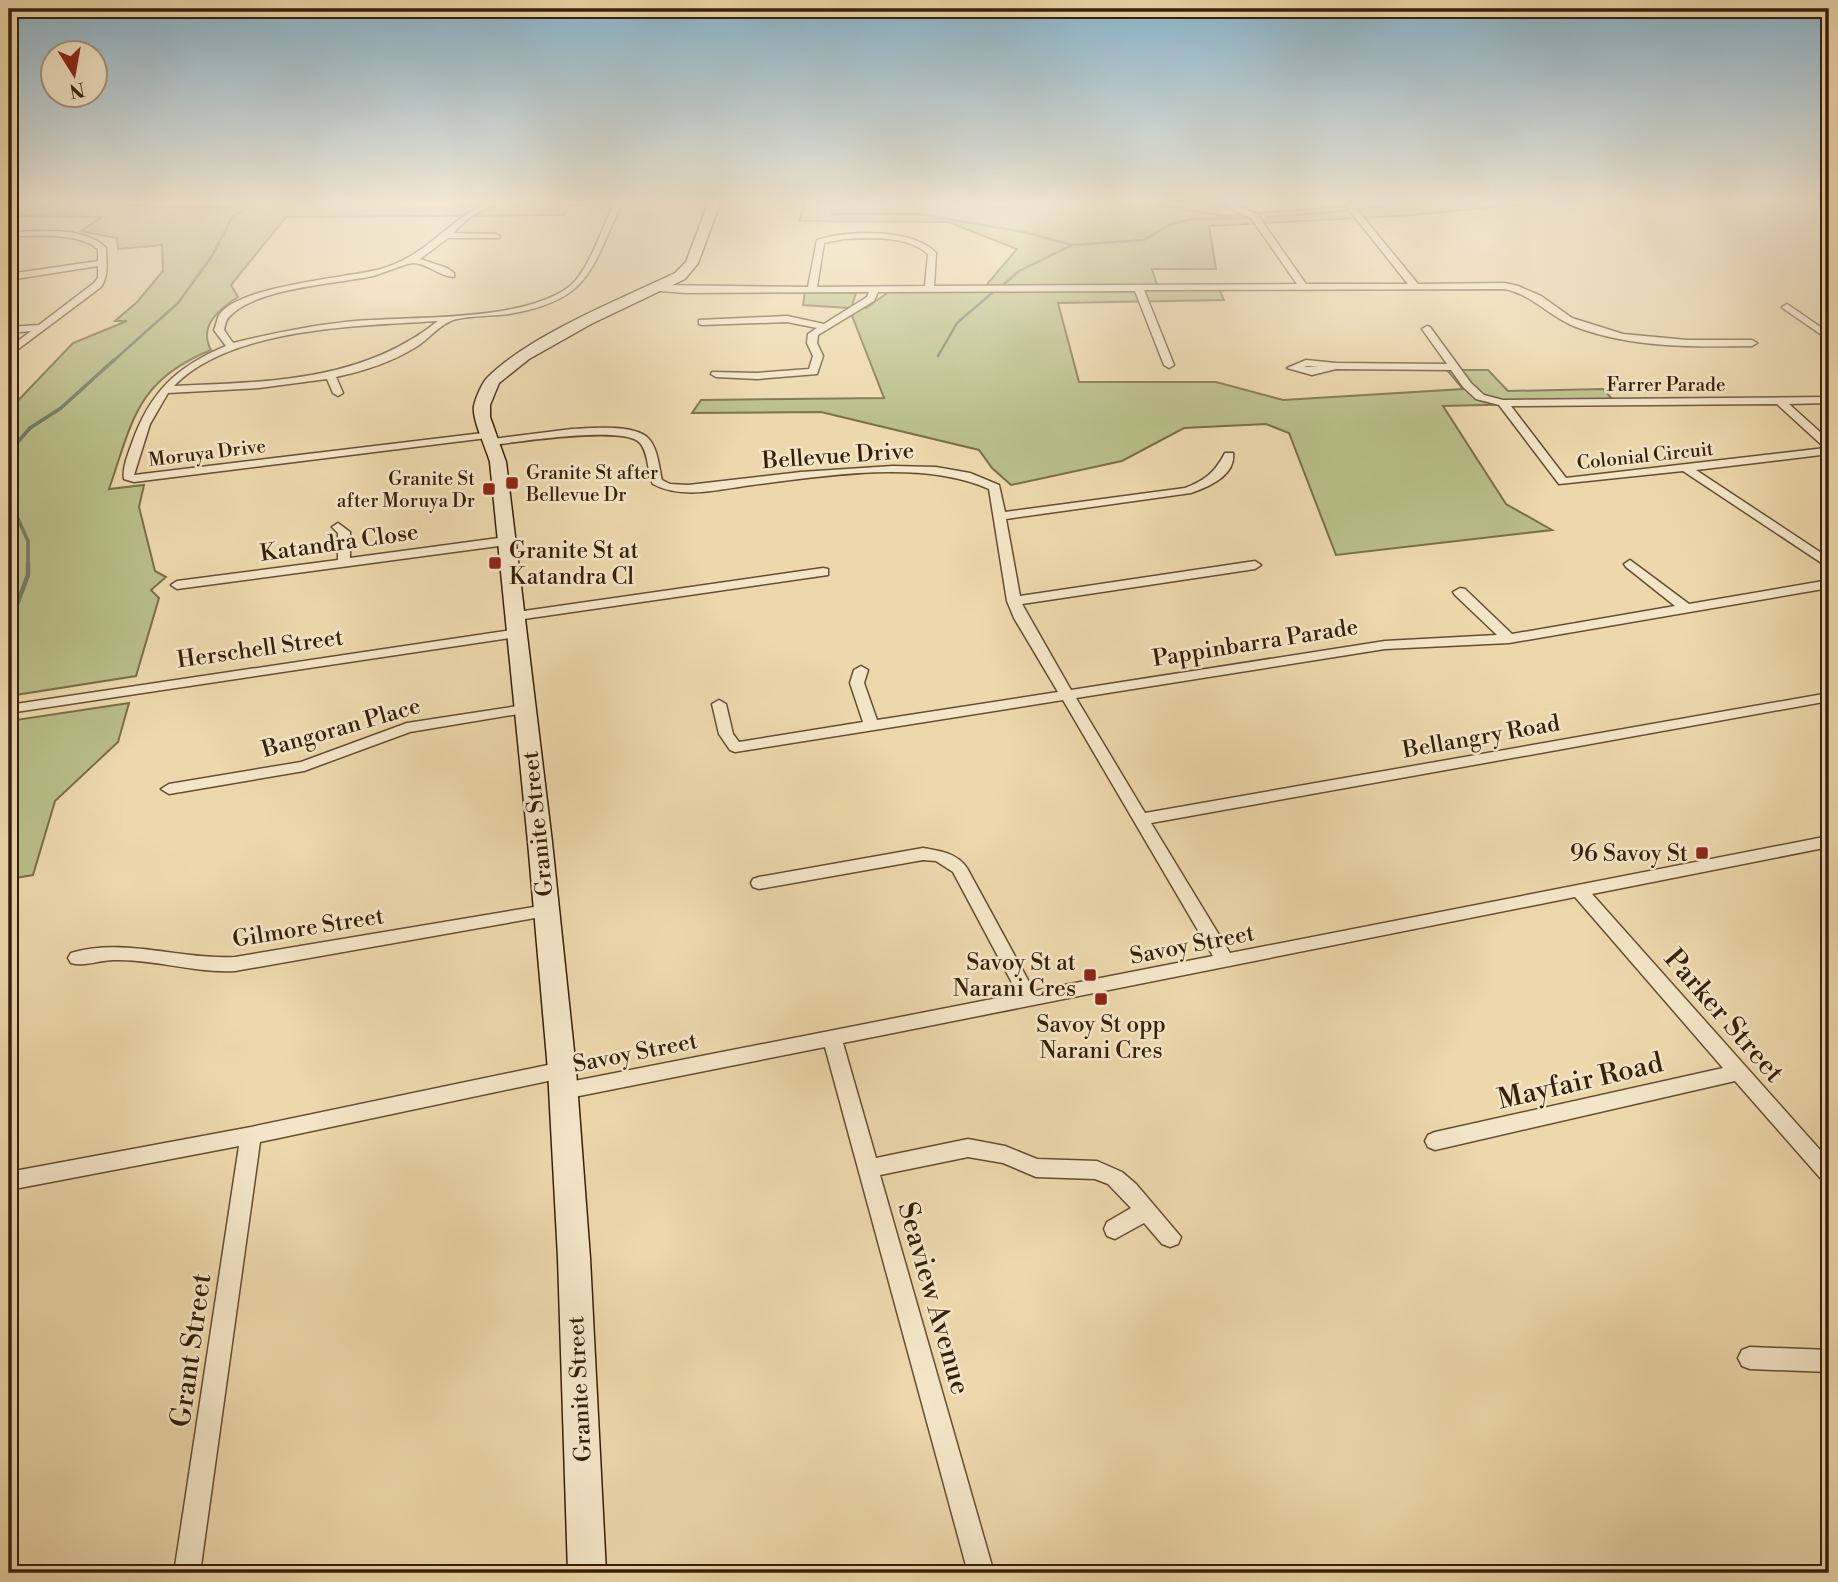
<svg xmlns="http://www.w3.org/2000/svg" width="1838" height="1582" font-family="'Libre Bodoni',serif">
	<rect width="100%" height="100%" fill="#ecd8ab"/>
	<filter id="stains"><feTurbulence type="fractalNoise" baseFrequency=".00286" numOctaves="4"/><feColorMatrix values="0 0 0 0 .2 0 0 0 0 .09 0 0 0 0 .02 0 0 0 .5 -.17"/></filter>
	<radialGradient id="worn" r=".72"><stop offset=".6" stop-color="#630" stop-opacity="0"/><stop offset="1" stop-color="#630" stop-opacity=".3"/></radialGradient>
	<path fill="#b9be88" stroke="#786f48" stroke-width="2" d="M9,201h92l4,4 125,3 6,-7h467l-1,2 -132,2 -7,10 -277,2 -55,68 7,12c-19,12 -40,29 -27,53 -74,30 -78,69 -102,139l35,-4 -5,22 16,64 11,6 -15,13 8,8 -23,78 -127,20v-286l64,-67 54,-22h-12l22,-19 26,-31 -1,-26 -44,4 -1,-11 -36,-7 21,-14 -93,-1z
		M798,201h341l85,15 125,-10 -3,-5h209l-142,14 -204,11 7,43h-64l6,19 60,-1 6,13 -166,3 21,79h137l67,18 180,-11 -16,-19h41l20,21 95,-2 12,13 -172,4 63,98 46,26 -216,25 -47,-122 -23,-9 -82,4 -62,33 -111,24 -19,-17 -13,-18 -158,-38 -129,1 9,-13 183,-2 -35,-90 -46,-3 2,-14 51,2 -5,15h15l24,-17 98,-3v-5l29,-34 -69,-27 -149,-1 5,-15z
		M129,703l-11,39 -63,59 -22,74 -24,4v-158z"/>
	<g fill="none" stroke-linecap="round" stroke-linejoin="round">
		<path stroke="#717c6a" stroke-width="2.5" d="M1362,209l58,-8
			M831,214h87l106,18 48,13
			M1266,217l79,-6
			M1004,284l15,-13 53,-26 72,-5 25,-15 23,-6 55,-1
			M938,356l19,-33 35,-30
			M112,362l66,-59 34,-47 20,-39 28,-16"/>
		<path stroke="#717c6a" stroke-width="3.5" d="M9,452l21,-24 31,-20 53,-48
			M9,499l19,42v25"/>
		<path stroke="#717c6a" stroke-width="4.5" d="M9,626l19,-51v-11"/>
		<defs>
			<path id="street" d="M491,201h10l-31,16 -17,16 43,1 4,2 -1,2h-51l-28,21 27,9 7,5v4c-13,0 -26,-13 -40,-14 -8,0 -30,10 -41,13 -37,8 -117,12 -143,40 -4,3 -5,9 -6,14l9,13c41,-10 80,-18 122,-22 57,-5 170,1 215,-35 20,-17 33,-61 45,-85h8c-32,67 -31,99 -114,113 -14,2 -48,2 -58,7 -13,5 -23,19 -35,26 -24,15 -52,24 -80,30l7,16 -5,3 -5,-3 -6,-14 -68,9 -91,5 -18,31 -16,51 357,-43 4,1v4l-361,45 -10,-3c-2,-10 4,-25 8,-36 18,-51 44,-76 94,-97l-12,-16c2,-4 3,-11 5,-15 20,-29 124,-37 158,-45 51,-13 69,-50 114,-69zM438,321c-76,61 -171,61 -264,65 56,-59 187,-60 264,-65z
				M1212,201h11l34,13 49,70h102l-66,-83h8l68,83 87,-1 13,3 23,10 31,22 51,16 64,6h65l5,3 -5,3c-59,1 -120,2 -176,-19 -26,-10 -43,-32 -71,-38l-361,1 30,75 -5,3 -5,-3 -29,-74 -257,1 -4,9 -56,34 -1,8 6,13 -6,18 -60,5 -41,-2 -5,-3 1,-2 45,1 52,-4 4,-13 -6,-13 1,-9 9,-6 -30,-6 -85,3 -3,-1v-4l88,-4 37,8 43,-27 2,-5 -183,1 -26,-2 -4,-3 4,-3 148,2 9,-47c31,-10 96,-12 119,13l-2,33 363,-2 -46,-66zM844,239c26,-1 63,-4 84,15l-3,32 -108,1 7,-44z
				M9,232c30,0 74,-7 97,16 0,14 3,27 -5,39l-92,69v-8l22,-17 -22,2v-6l30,-2 55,-42 4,-5v-12l-89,14v-6l89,-13v-12c-22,-18 -62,-12 -89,-13z
				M1787,304l42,29v7l-45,-31 -2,-2z
				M1427,326l3,1 41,56 13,12 19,5 326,-3v6l-40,1 40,36v14l-133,16 133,88v10l-146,-97 -124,13 -60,-79 -23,-6 -13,-12 -12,-17 -115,-1 -24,6 -25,-7 19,-8 30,3 111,1 -25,-35zM1307,366l12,1h-15zM1777,404l48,44 -259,30 -55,-72z
				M572,429c19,-1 62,-5 76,9 10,10 11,30 14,42l8,4 18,1 113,-13 92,-6 43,1 34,6 29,12 6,27 180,-24c21,-8 30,-16 40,-35h8c3,22 -24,34 -42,40l-185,26 14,77 235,-35 6,4 -6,4 -233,35 49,86 314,-49 112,-6 -42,-40 -2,-3 7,-4 5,1 47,45 163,-28 -49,-39 -2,-3 6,-4 59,44 140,-24v8l-320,55 -124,6 -309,49 69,115 684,-120v8l-678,122 79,130 599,-117v11l-237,47 237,266v23l-7,-3 -87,-99 -300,69 -7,-3 -3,-6 3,-6 7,-3 288,-64 -148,-171 -732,146 33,115 92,-19 37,7 32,13 60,2 25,11 14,12 45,53 -3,7 -8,3 -8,-3 -18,-21 -29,16 -8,-3 -3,-7 3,-7 24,-14 -23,-24 -13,-5 -59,-2 -33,-14 -35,-6 -88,18 114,398h-26l-143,-526 -261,52 -7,-2 -3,-6 3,-6 7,-2 454,-89 -65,-122 -17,-11 -13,-1 -164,29 -6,-2 -2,-4 2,-4 6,-2 164,-29c17,3 34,5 44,20l67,123 179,-35 -150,-256 -328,52 -5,-2 -11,-16 -7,-30 7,-4 7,4 7,30 6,8 124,-20 -13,-39 4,-13 7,-4 7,4 -4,13 13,37 181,-28 -44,-74 -7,-17 -18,-112c-67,-30 -164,-13 -237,-4 -32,4 -69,15 -99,-1 -6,-12 -4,-31 -13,-41 -15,-18 -123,-1 -147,2l-6,-3 6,-3z
				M338,523l12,9v26l156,-21 6,4 -6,4 -329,44 -6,-4 6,-4 161,-21v-27l-6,-6z
				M823,568l5,1v6l-311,45 -7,-4 7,-4z
				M518,629l5,1 2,3 -2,3 -514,77v-8z
				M525,705l5,1 2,3 -2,3 -120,20 -106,39 -135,23 -8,-5 8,-5 132,-22 106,-39z
				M546,905l6,2 3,4 -3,4 -317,56c-41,2 -80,-12 -121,-11 -14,0 -29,7 -43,3l-3,-5 3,-5c53,-16 109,7 164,4z
				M562,1062l7,3 3,5 -3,5 -7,3 -302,64 -60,431h-26l65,-427 -230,44v-18l242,-45z
				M1750,1347l79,3v22l-79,-3 -8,-3 -4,-8 4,-8z"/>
			<path id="secondary" d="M709,201h12l-23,62 -13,16 -94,45 -62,35 -30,24 -9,22v12l16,45 46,380 24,228 14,188 16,315h-38l-10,-315 -10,-188 -20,-228 -38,-380c-4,-15 -18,-42 -16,-56 2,-9 8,-23 14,-29 44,-43 131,-77 187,-104l11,-11z"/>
		</defs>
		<use href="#street" stroke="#644e31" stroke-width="3"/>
		<use href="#secondary" stroke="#362008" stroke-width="3"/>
		<use href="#street" fill="#f3e6c8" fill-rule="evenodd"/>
		<use href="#secondary" fill="#f3e6c8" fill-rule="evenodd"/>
	</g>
	<linearGradient id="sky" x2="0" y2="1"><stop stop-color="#88b6d0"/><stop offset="0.48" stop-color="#f6edd9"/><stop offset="1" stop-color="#f6edd9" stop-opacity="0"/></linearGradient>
	<rect width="1838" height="422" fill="url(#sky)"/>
	<g fill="#8f2418" stroke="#f3e6c8" stroke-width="2.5">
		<rect x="505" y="476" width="14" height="14" rx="3.5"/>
		<rect x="482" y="482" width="14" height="14" rx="3.5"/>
		<rect x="488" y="556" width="14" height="14" rx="3.5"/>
		<rect x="1695" y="846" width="14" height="14" rx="3.5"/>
		<rect x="1083" y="968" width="14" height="14" rx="3.5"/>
		<rect x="1094" y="992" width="14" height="14" rx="3.5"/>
	</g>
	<g text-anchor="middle" stroke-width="5" stroke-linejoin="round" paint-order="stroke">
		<g font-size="19" fill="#362008" stroke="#f3e6c8">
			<text x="1666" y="391">Farrer Parade</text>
			<text transform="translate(207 452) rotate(-7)" y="7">Moruya Drive</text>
			<text transform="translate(1645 455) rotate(-6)" y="7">Colonial Circuit</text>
		</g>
		<g font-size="19" fill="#362008" stroke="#f3e6c8" text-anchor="start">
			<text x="526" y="479">Granite St after<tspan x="526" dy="22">Bellevue Dr</tspan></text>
			<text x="475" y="485" text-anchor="end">Granite St<tspan x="475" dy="22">after Moruya Dr</tspan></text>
		</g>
		<g font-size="23" fill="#362008" stroke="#f3e6c8">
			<text transform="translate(838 455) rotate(-4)" y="8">Bellevue Drive</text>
			<text transform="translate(339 542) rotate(-8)" y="8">Katandra Close</text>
			<text transform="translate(1255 642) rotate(-9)" y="8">Pappinbarra Parade</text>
			<text transform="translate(260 648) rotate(-8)" y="8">Herschell Street</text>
			<text transform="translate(341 727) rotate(-16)" y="8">Bangoran Place</text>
			<text transform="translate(1481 736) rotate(-10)" y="8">Bellangry Road</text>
			<text transform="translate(537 824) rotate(-96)" y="8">Granite Street</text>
			<text transform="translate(308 927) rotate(-9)" y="8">Gilmore Street</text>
			<text transform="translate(1192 944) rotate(-11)" y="8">Savoy Street</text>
			<text transform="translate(635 1052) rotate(-11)" y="8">Savoy Street</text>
			<text transform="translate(579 1389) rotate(-93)" y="8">Granite Street</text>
		</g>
		<g font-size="23" fill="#362008" stroke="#f3e6c8" text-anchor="end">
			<text x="509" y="558" text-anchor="start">Granite St at<tspan x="509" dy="26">Katandra Cl</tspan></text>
			<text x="1688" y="861">96 Savoy St</text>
			<text x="1076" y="970">Savoy St at<tspan x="1076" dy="26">Narani Cres</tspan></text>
			<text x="1101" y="1032" text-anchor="middle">Savoy St opp<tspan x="1101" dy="26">Narani Cres</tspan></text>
		</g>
		<g font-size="28" fill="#362008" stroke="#f3e6c8">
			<text transform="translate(1725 1015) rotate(49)" y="10">Parker Street</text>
			<text transform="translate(1580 1080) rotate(-13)" y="10">Mayfair Road</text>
			<text transform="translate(935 1298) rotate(74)" y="10">Seaview Avenue</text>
			<text transform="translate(190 1350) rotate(-82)" y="10">Grant Street</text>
		</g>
	</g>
	<rect width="1838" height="1582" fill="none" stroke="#ecd8ab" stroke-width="35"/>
	<rect x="10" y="10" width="1817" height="1561" fill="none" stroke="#362008" stroke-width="3.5"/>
	<rect x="18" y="18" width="1803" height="1547" fill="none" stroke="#362008" stroke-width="2"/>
	<g transform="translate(74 74) rotate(169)"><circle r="33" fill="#f3e6c8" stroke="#a7977b" stroke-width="2"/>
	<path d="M0-5L12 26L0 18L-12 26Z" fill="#8f2418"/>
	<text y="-10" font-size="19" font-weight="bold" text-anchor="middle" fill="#362008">N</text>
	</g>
	<rect width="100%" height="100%" filter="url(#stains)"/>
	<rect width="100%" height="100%" fill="url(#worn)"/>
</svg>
